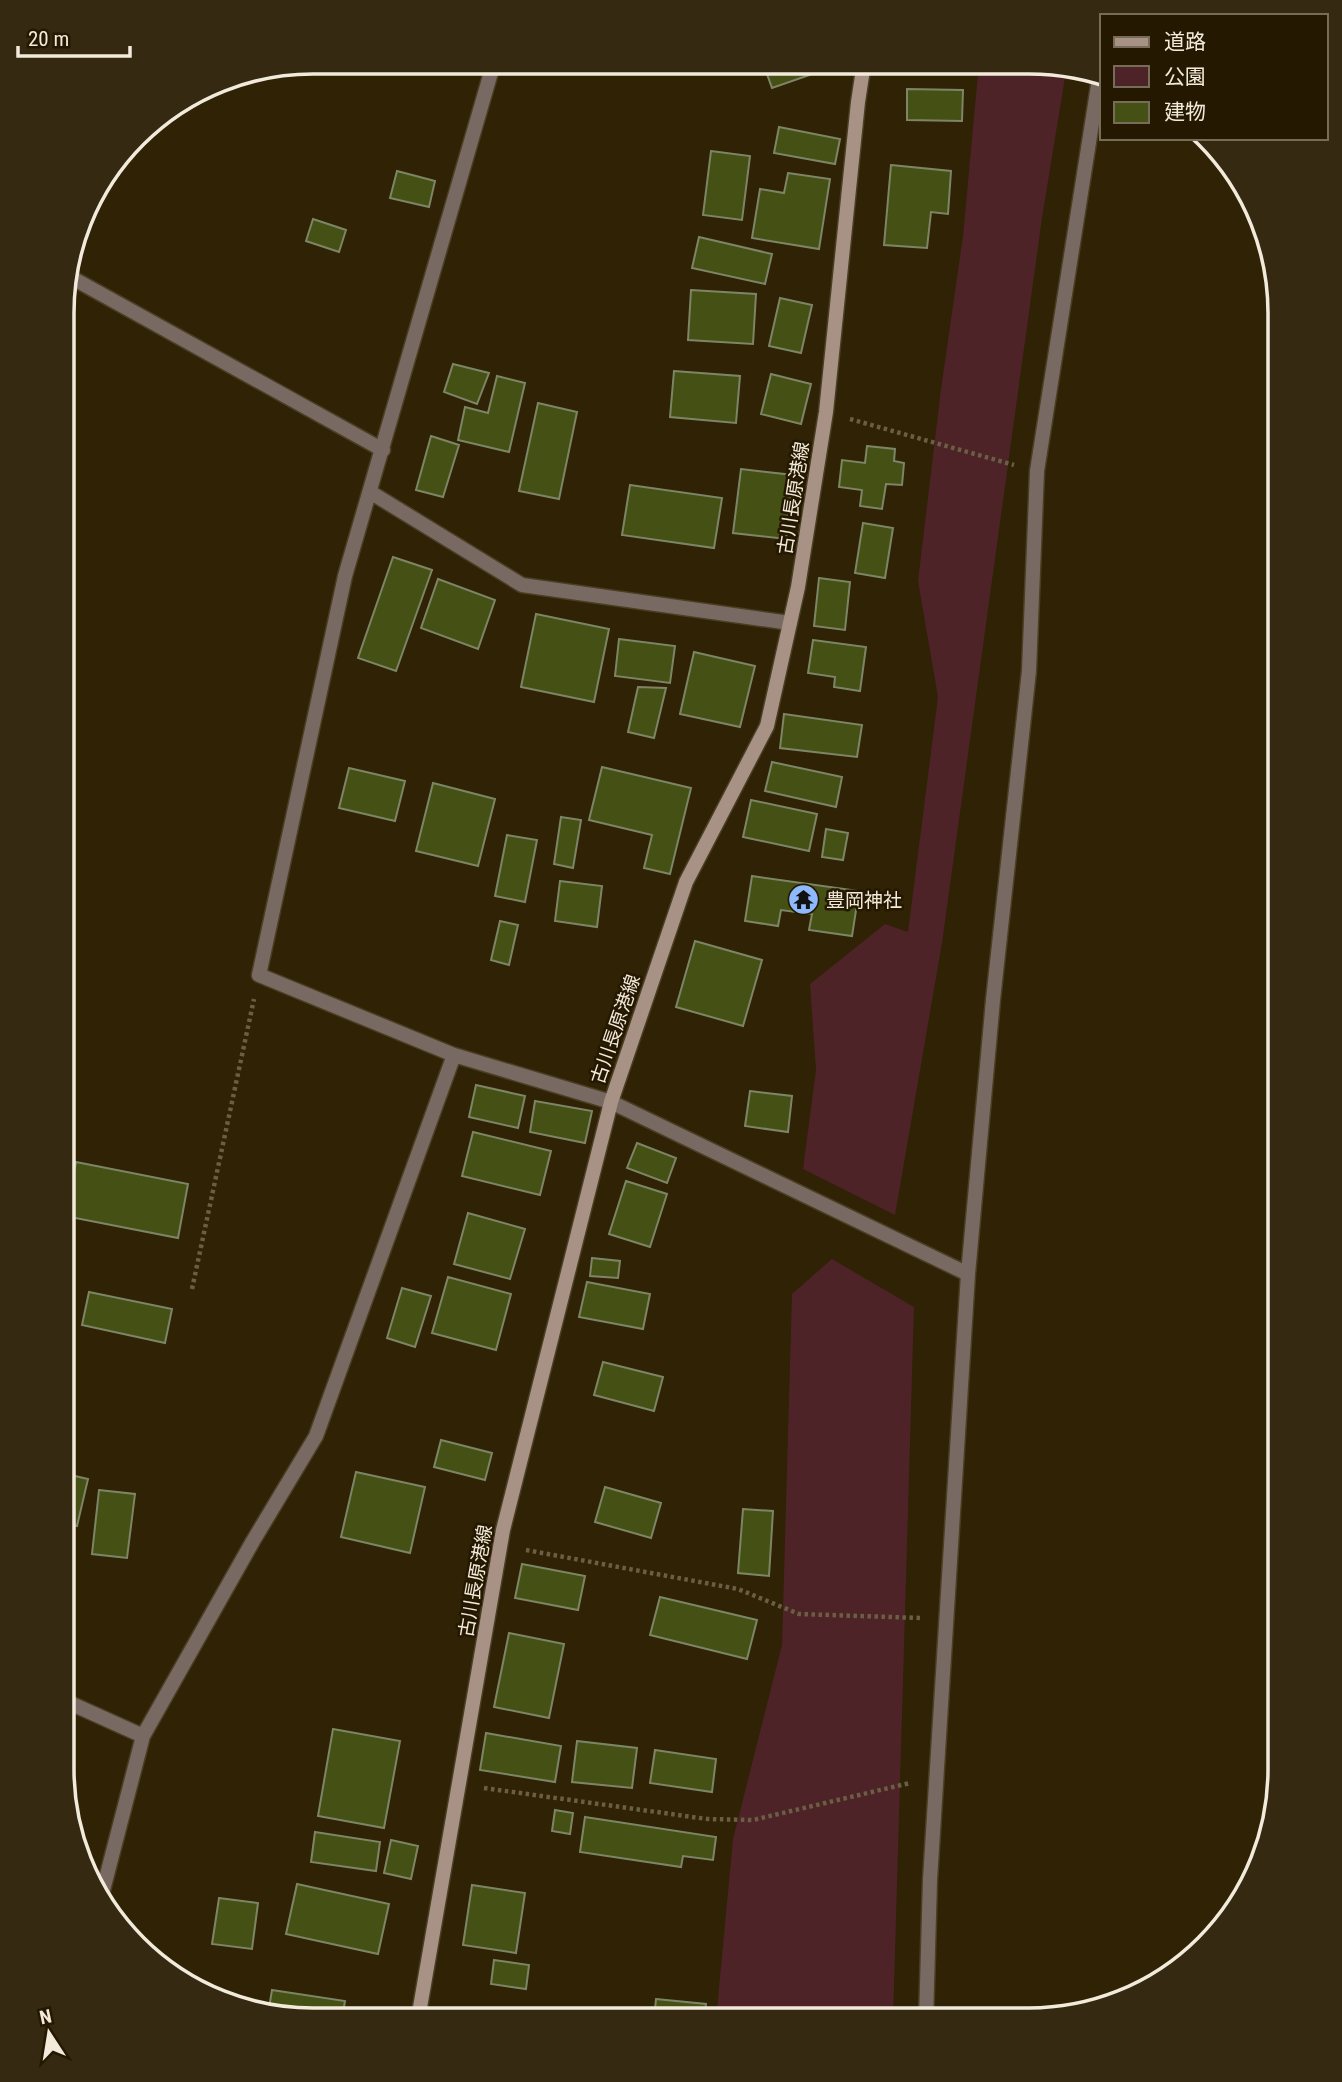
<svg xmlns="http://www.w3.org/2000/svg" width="1342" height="2082" font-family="'Roboto Condensed','Noto Sans JP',sans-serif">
	<rect width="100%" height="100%" fill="#2f2205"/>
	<path fill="#4d2327" d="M979,63h84l4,2 -25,153 -100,725 -47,272 -92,-46 13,-99 -6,-86 75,-60 23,8 30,-235 -20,-116 23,-192 22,-153z
		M832,1259l82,48 -21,713h-177l17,-181 49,-194 10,-351z"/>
	<path fill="#455015" stroke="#7d8566" stroke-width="2" d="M763,63h81l-72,25z
		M897,63h67l-1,10 -67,-6z
		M907,89l56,1 -1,31 -55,-1z
		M779,127l61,12 -5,25 -61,-11z
		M711,151l39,5 -8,64 -39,-5z
		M891,165l60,6 -3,43 -17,-2 -4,36 -43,-3z
		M397,171l38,10 -6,26 -39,-9z
		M788,173l42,6 -11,70 -67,-11 8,-49 24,4z
		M313,219l33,11 -7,22 -33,-11z
		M699,237l73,17 -7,30 -73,-16z
		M691,290l65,4 -3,50 -65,-4z
		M780,298l32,7 -11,48 -32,-7z
		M453,364l36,9 -12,31 -33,-12z
		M674,371l66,5 -4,47 -66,-6z
		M771,374l40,10 -10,40 -40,-10z
		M497,376l28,7 -16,69 -51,-12 7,-33 23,6z
		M538,403l39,9 -18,87 -40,-8z
		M431,436l28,9 -16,52 -27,-7z
		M867,446l28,3 -1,12 10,2 -2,22 -16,-1 -4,25 -22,-3 2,-16 -23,-3 3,-27 23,3z
		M741,469l52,6 -7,64 -53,-6z
		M630,485l92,13 -8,50 -92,-13z
		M863,523l30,5 -8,50 -30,-5z
		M393,557l39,13 -36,101 -38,-13z
		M819,578l31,4 -5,48 -31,-4z
		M438,579l57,21 -17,49 -57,-21z
		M536,614l73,15 -15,73 -73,-15z
		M619,639l56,7 -5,37 -55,-7z
		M813,640l53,7 -6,44 -26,-4 1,-10 -27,-4z
		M694,652l61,14 -15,61 -60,-13z
		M638,687l28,1 -12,50 -26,-6z
		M784,714l78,11 -5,32 -77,-9z
		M772,762l70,15 -6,30 -71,-16z
		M602,767l89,21 -21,86 -26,-6 8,-33 -63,-15z
		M349,768l56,13 -10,40 -56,-13z
		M433,783l62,16 -17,67 -62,-15z
		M751,800l66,14 -8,37 -66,-14z
		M561,817l20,3 -8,48 -19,-4z
		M826,829l22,4 -5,27 -21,-3z
		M507,835l30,5 -12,62 -30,-6z
		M752,876l107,15 -7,45 -43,-6 3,-16 -31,-4 -3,16 -33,-5z
		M560,881l42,5 -5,41 -42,-6z
		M500,921l18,4 -9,40 -18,-5z
		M695,941l67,19 -19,66 -67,-19z
		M476,1085l49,11 -7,32 -49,-11z
		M750,1091l42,5 -4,36 -43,-6z
		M535,1101l57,10 -7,32 -55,-11z
		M473,1132l78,19 -11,44 -78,-19z
		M637,1143l39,15 -9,25 -40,-15z
		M76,1162l112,22 -10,54 -113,-22z
		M626,1181l41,13 -17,53 -41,-13z
		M468,1213l57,16 -15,50 -56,-15z
		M592,1258l28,3 -2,17 -28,-2z
		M448,1277l63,17 -15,56 -64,-17z
		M587,1282l63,12 -7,35 -64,-12z
		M402,1288l29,8 -16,51 -28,-9z
		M89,1292l83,17 -7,34 -83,-18z
		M603,1362l60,15 -9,34 -60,-16z
		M441,1440l51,13 -7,27 -51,-13z
		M356,1472l69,15 -15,66 -69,-16z
		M62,1473l26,6 -11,47 -15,-3z
		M605,1487l56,16 -10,35 -56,-16z
		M99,1490l36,4 -8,64 -35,-4z
		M743,1509l30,2 -4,65 -31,-3z
		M522,1564l63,12 -7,34 -63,-12z
		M660,1597l97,23 -10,39 -97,-24z
		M509,1633l55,11 -15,74 -55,-11z
		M333,1729l67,12 -16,87 -66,-12z
		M486,1733l75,13 -6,36 -75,-12z
		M577,1741l60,7 -5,40 -60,-6z
		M655,1750l61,9 -4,33 -62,-9z
		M555,1810l18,3 -3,21 -18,-3z
		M585,1817l131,20 -3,23 -30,-4 -2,11 -101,-15z
		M315,1832l65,10 -4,29 -65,-9z
		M391,1840l27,6 -7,33 -27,-6z
		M297,1884l92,20 -11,50 -92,-20z
		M472,1885l53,8 -9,60 -53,-8z
		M219,1898l39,5 -6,46 -40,-5z
		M494,1960l35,5 -3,24 -35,-5z
		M272,1990l73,11 -3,18h-62l-12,-5z
		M223,1995l19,2 -1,5z
		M656,1999l50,5 -2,16h-50z"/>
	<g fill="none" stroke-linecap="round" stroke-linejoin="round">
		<defs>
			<path id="lane" d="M370,492l152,93 268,38"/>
			<path id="street" d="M494,62l-149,514 -86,399 195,80 157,47 357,172
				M65,274l318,176
				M61,1699l82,37
				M102,1894l41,-158 110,-195 63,-105 138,-381
				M926,2020l4,-140 38,-606 25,-274 36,-329 8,-200 62,-392"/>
			<path id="secondary" d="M418,2019l85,-489 108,-428 75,-220 81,-156 31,-139 28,-175 32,-310 6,-39"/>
		</defs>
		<use href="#lane" stroke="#4a3e23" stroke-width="17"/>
		<use href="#street" stroke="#4a3e23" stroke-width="17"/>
		<use href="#secondary" stroke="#4a3e23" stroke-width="17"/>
		<path stroke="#6a5e45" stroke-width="4.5" stroke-dasharray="3.5 3.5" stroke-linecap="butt" d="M850,419l164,46
			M192,1289l62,-290
			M526,1550l212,39 61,25 122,4
			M484,1788l223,31 46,1 157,-37"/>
		<use href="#lane" stroke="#786a63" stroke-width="14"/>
		<use href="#street" stroke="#786a63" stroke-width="14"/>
		<use href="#secondary" stroke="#a89286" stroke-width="14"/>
	</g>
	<defs>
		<symbol id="temple-disc" viewBox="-11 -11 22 22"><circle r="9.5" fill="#8eb9fd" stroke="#251800"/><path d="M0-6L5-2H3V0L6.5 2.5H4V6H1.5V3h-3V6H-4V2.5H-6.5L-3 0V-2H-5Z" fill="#111"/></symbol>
	</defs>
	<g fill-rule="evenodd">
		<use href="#temple-disc" x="786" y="882" width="35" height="35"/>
	</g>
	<g text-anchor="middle" stroke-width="5" stroke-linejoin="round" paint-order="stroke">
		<g font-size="19" fill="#f2eada" stroke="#251800">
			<text transform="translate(793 498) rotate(-81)" y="7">古川長原港線</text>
			<text transform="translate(615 1029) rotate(-71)" y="7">古川長原港線</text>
			<text transform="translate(475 1581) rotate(-80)" y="7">古川長原港線</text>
		</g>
		<g font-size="19" fill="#f2eada" stroke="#251800" text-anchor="start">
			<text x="826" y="907">豊岡神社</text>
		</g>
	</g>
	<path d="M0 0H1342V2082H0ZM313 74H1029A239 239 0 0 1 1268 313V1769A239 239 0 0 1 1029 2008H313A239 239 0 0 1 74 1769V313A239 239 0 0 1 313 74Z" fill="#352911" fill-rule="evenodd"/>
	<path fill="none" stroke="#f2eada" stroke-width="3.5" d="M313 74H1029A239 239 0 0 1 1268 313V1769A239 239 0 0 1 1029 2008H313A239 239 0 0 1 74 1769V313A239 239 0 0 1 313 74Z"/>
	<rect x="1100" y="14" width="228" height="126" fill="#251800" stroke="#776c57" stroke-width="2"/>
	<rect x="1114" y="37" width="35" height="10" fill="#a89286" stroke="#776c57" stroke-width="2"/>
	<text x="1164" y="49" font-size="21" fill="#f2eada">道路</text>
	<rect x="1114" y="66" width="35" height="21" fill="#4d2327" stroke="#776c57" stroke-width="2"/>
	<text x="1164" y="84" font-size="21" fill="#f2eada">公園</text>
	<rect x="1114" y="102" width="35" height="21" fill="#455015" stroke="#776c57" stroke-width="2"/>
	<text x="1164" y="119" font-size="21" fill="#f2eada">建物</text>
	<g transform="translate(49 2033) rotate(348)" stroke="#251800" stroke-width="5" paint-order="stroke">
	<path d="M0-5L12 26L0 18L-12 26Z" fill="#f2eada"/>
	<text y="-10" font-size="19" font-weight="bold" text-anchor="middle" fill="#f2eada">N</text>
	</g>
	<path d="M18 46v10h112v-10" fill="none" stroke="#f2eada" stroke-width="3.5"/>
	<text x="28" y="46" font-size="21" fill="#f2eada" stroke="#251800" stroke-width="5" paint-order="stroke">20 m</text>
</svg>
